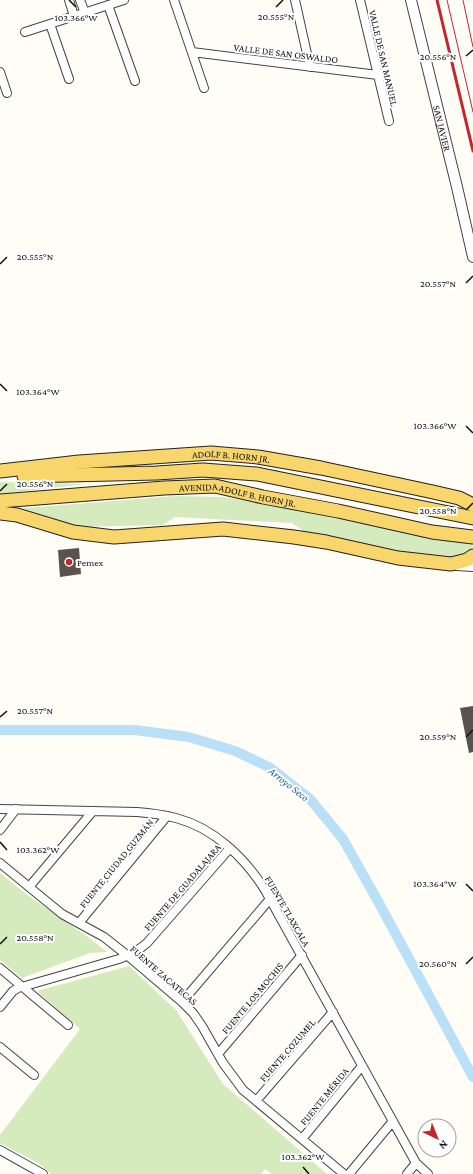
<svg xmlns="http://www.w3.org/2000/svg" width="473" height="1174" font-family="'Crimson Pro',serif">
	<rect width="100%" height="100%" fill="#fffdf5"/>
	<path fill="#d5ebbd" d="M0,482l85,2 -85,10z
		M176,496l46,1 29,4 222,43c-1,6 -6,11 -12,12 -21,4 -52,-3 -73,-7 -27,-6 -54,-11 -81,-16l-15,-10 -117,-6 -12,8 -86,2 -53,-15 1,-4z
		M0,873l26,21 62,43 19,15 -17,1 -68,25 -22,-18z
		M129,966l47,44 47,74 104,90h-55l-7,-5 -4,5h-210l-13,-11 -38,-20v-8l80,-106 -43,-38z"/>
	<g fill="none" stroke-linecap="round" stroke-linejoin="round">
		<path stroke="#b9e0f7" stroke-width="10" d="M0,730h135l54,7 46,14 34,16 41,32 33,40 37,66 93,172"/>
	</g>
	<path fill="#5a524d" d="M79,548l2,26 -21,3 -2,-27z
		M473,706v46l-4,1 -9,-45z"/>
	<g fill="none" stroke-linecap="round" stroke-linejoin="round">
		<defs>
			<path id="minor" d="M69,0l5,16
				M80,0l5,13
				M174,0l30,88
				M295,0l15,67
				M360,0l29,121
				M108,5l27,76
				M50,24l19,55
				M25,32l99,-32
				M192,52l186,23
				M0,72l7,21
				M0,809l137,3c13,1 27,3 39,6 38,10 69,40 89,72l151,273 12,11
				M0,830l16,-21
				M0,863l62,51 42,23 24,19 54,46 11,11 9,13 21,37 20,27 101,84
				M29,887l64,-76
				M79,923l88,-107
				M0,968l68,57
				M182,1002l88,-103
				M0,1007l13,-16 5,-3 101,-29c11,-4 19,-8 28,-16l83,-95
				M0,1047l34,28
				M218,1054l84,-99
				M256,1101l77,-89
				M302,1139l60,-73
				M0,1150l43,24
				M349,1174l44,-53
				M407,1174l9,-11"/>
			<g id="tertiary">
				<path id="s1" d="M411,0l46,187 16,70"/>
				<path d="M457,565l16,1"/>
			</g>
			<g id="primary">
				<path id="s2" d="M0,471l79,-9 132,-9 47,4 63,11 112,24 26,6 14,7"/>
				<path d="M24,476l133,-3 46,-3 54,4 216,44"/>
				<path id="s3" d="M0,501l164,-13 51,-2 48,11 75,14 94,21 41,5"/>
				<path d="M0,513l17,2 56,17 41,5 109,-8 71,8 32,5 72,16 53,6 16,-4 6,-4"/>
			</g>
		</defs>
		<use href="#minor" stroke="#444" stroke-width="10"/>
		<use href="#tertiary" stroke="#444" stroke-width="12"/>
		<use href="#primary" stroke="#222" stroke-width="15"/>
		<use href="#minor" stroke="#fff" stroke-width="8"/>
		<use href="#tertiary" stroke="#fff" stroke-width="10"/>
		<use href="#primary" stroke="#f9d66b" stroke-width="13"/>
		<path stroke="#c4262e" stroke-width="1" d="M447,0l26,112
			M463,0l10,47"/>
		<path stroke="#c4262e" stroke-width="3" d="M437,0l36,151"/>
	</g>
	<path fill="none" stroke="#111" stroke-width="1.5" d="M69,0l7,7M276,7l7,-7M466,56l7,-6M0,264l7,-7M466,283l7,-7M0,384l7,7M466,426l7,7M0,491l7,-7M466,510l7,-7M0,717l7,-6M466,737l7,-7M0,842l7,8M466,884l7,7M0,944l7,-7M466,964l7,-7M303,1167l6,7"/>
	<circle fill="#c4262e" stroke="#fff" stroke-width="1.5" cx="69" cy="562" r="4"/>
	<g text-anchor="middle" stroke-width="4" stroke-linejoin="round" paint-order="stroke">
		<g font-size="10" fill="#111" stroke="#fff">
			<text transform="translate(286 53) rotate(7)" y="4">VALLE DE SAN OSWALDO</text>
			<text transform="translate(384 58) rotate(77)" y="4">VALLE DE SAN MANUEL</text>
			<text dy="4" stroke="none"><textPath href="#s1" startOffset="132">SAN JAVIER</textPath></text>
			<text dy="4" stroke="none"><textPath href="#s2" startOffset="232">ADOLF B. HORN JR.</textPath></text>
			<text dy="4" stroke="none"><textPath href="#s3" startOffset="239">AVENIDA ADOLF B. HORN JR.</textPath></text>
			<text transform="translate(116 863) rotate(-51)" y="4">FUENTE CIUDAD GUZMÁN</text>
			<text transform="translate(182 887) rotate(-49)" y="4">FUENTE DE GUADALAJARA</text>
			<text transform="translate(288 911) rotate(60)" y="4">FUENTE TLAXCALA</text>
			<text transform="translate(164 975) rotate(41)" y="4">FUENTE ZACATECAS</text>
			<text transform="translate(252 998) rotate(-50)" y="4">FUENTE LOS MOCHIS</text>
			<text transform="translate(287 1050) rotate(-49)" y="4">FUENTE COZUMEL</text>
			<text transform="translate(324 1096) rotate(-51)" y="4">FUENTE MÉRIDA</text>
		</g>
		<g font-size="10" fill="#111" stroke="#fff" text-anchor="start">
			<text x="77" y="566">Pemex</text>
		</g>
		<g font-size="11" font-style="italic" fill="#1768a6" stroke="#fff">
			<text transform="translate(289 784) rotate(38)" y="4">Arroyo Seco</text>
		</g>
	</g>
	<g font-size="10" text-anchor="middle" fill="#111" stroke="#fff" stroke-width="4" stroke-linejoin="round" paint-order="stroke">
		<text x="276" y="20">20.555°N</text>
		<text x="76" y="21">103.366°W</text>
		<text x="438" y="60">20.556°N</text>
		<text x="35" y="260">20.555°N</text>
		<text x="438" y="287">20.557°N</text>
		<text x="38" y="395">103.364°W</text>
		<text x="435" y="429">103.366°W</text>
		<text x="35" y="487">20.556°N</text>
		<text x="438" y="514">20.558°N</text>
		<text x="35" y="714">20.557°N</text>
		<text x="438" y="740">20.559°N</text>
		<text x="38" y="853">103.362°W</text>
		<text x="435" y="887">103.364°W</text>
		<text x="35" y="941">20.558°N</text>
		<text x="438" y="967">20.560°N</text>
		<text x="303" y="1160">103.362°W</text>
	</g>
	<g transform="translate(437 1138) rotate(137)"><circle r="19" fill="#ffffff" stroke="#a0a0a0"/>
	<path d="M0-3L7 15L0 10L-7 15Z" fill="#c4262e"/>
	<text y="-6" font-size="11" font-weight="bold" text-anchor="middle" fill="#111111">N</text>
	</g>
</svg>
